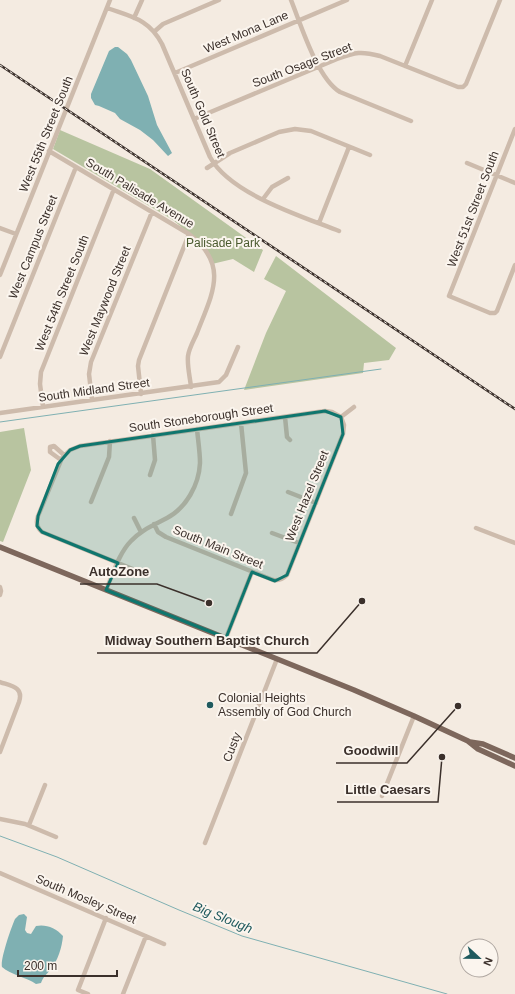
<svg xmlns="http://www.w3.org/2000/svg" width="515" height="994" font-family="Helvetica,sans-serif">
	<rect width="100%" height="100%" fill="#f4ebe1"/>
	<path fill="#b8c4a0" d="M60,130l90,39 113,81 -9,22 -21,-13 -21,5 -15,-24 -24,-20 -120,-71z
		M276,256l120,92 -7,12 -25,3 -1,10 -119,17 22,-57 20,-42 -22,-12z
		M24,428l7,42 -28,72 -3,-1v-109z"/>
	<path fill="#7fb0b2" d="M115,47h3l9,7 4,6 17,36 9,29 15,28 -4,3 -15,-16 -13,-10 -20,-11 -5,-6 -16,-7 -4,-1 -4,-7v-4l18,-43z
		M24,914l3,3 -2,13 2,3 4,1 5,-8c10,-2 20,2 27,10 -1,11 -5,25 -13,34 -3,4 -7,7 -9,13l-5,1c-10,-7 -25,-9 -34,-17 -2,-7 9,-39 13,-48l4,-4z"/>
	<g fill="none" stroke-linecap="round" stroke-linejoin="round">
		<path stroke="#7fb0b2" stroke-width="1" d="M0,422l381,-53
			M0,836l57,21 122,53 63,26 205,58"/>
		<path stroke="#cdbbac" stroke-width="4.5" d="M291,0c10,25 26,78 49,92l71,29
			M107,8c25,9 42,11 55,36l48,113c20,37 91,59 129,74
			M134,18l8,-18
			M155,31l8,-7 56,-24
			M405,66l27,-66
			M175,73l172,-73
			M194,119l143,-60c19,-7 24,-8 43,-3l78,31h5l3,-3 34,-84
			M515,129l-66,167 41,17h5l2,-2 18,-46
			M49,151l140,83c41,31 23,60 8,99 -3,7 -8,15 -9,23 -1,10 2,21 3,31
			M467,163l48,20
			M207,168l23,-15 49,-21 16,-3 16,2 59,24
			M263,199l9,-12 16,-9
			M319,223l30,-76
			M0,228l16,6
			M0,275l110,-275
			M0,357l76,-190
			M141,394l-3,-28 1,-6 50,-126
			M92,400l-3,-26 2,-12 61,-150
			M43,407l-3,-23 1,-12 73,-183
			M0,413l219,-31 7,-7 12,-28
			M285,417l2,20 3,3
			M341,417l13,-10
			M61,460l-11,-8v-5l4,-1 10,9
			M150,475l5,-15 -2,-25
			M288,492l28,11
			M91,502l18,-45 1,-16
			M231,514l15,-41 -5,-50
			M134,518l7,14
			M154,524l4,8 8,5 107,43c6,1 10,-1 14,-5l56,-141 1,-9 -3,-8
			M476,528l39,15
			M272,533l27,10
			M140,572l-98,-40c-5,-4 -6,-10 -4,-16l24,-58 8,-8 10,-4 245,-35 7,1 9,5
			M0,587l1,4 -1,4
			M106,590c7,-16 13,-37 25,-49 10,-11 23,-16 36,-23 19,-10 32,-33 33,-55 0,-11 -2,-23 -3,-34
			M226,638l26,-66
			M0,682c11,4 24,5 19,20l-19,50
			M382,796l32,-80
			M0,819l25,5 31,13
			M29,825l16,-40
			M205,843l72,-184
			M0,873l164,71
			M88,994l-10,-4 28,-72
			M123,994l23,-58"/>
		<path stroke="#7d675c" stroke-width="5.5" d="M0,547l354,143 60,26 54,25 10,8 37,17
			M470,742l13,2 32,14"/>
		<defs>
			<path id="rail" d="M0,65l515,344"/>
		</defs>
		<use href="#rail" stroke="#3b302b" stroke-width="2.5"/>
		<use href="#rail" stroke="#fbf5ee" stroke-width="1" stroke-dasharray="3" stroke-linecap="butt"/>
	</g>
	<path fill="#0f766e" fill-opacity="0.2" stroke="#0f766e" stroke-width="3" stroke-linejoin="round" d="M325,411l16,6 2,17 -56,141 -12,6 -23,-9 -26,66 -120,-48 12,-27 -76,-31 -5,-6 1,-10 20,-52 12,-14 10,-4z"/>
	<circle fill="#1f5a5e" stroke="#fbf5ee" stroke-width="1.5" cx="210" cy="705" r="4"/>
	<g text-anchor="middle" stroke-width="4" stroke-linejoin="round" paint-order="stroke">
		<g font-size="12" fill="#3b302b" stroke="#fbf5ee">
			<text transform="translate(246 32) rotate(-23)" y="4">West Mona Lane</text>
			<text transform="translate(302 65) rotate(-21)" y="4">South Osage Street</text>
			<text transform="translate(203 113) rotate(67)" y="4">South Gold Street</text>
			<text transform="translate(46 134) rotate(-68)" y="4">West 55th Street South</text>
			<text transform="translate(140 193) rotate(31)" y="4">South Palisade Avenue</text>
			<text transform="translate(473 209) rotate(-69)" y="4">West 51st Street South</text>
			<text transform="translate(33 247) rotate(-68)" y="4">West Campus Street</text>
			<text transform="translate(62 293) rotate(-68)" y="4">West 54th Street South</text>
			<text transform="translate(105 301) rotate(-68)" y="4">West Maywood Street</text>
			<text transform="translate(94 390) rotate(-8)" y="4">South Midland Street</text>
			<text transform="translate(201 418) rotate(-8)" y="4">South Stoneborough Street</text>
			<text transform="translate(307 496) rotate(-68)" y="4">West Hazel Street</text>
			<text transform="translate(218 547) rotate(22)" y="4">South Main Street</text>
			<text transform="translate(232 747) rotate(-69)" y="4">Custy</text>
			<text transform="translate(86 899) rotate(23)" y="4">South Mosley Street</text>
		</g>
		<g font-size="12" fill="#4a5a2e" stroke="#fbf5ee">
			<text x="223" y="247">Palisade Park</text>
		</g>
		<g font-size="12" fill="#3b302b" stroke="#fbf5ee" text-anchor="start">
			<text x="218" y="702">Colonial Heights<tspan x="218" dy="14">Assembly of God Church</tspan></text>
		</g>
		<g font-size="13" font-style="italic" fill="#1f5a5e" stroke="#fbf5ee">
			<text transform="translate(223 917) rotate(22)" y="5">Big Slough</text>
		</g>
	</g>
	<path fill="none" stroke="#3b302b" stroke-width="1.5" d="M209 603L157 584H80M362 601L317 653H97M458 706L407 763H336M442 757L438 802H337"/>
	<g fill="#3b302b" stroke="#fbf5ee" stroke-width="1.5">
		<circle cx="209" cy="603" r="4"/>
		<circle cx="362" cy="601" r="4"/>
		<circle cx="458" cy="706" r="4"/>
		<circle cx="442" cy="757" r="4"/>
	</g>
	<g font-size="13" text-anchor="middle" font-weight="bold" fill="#3b302b" stroke="#fbf5ee" stroke-width="4" stroke-linejoin="round" paint-order="stroke">
		<text x="119" y="576">AutoZone</text>
		<text x="207" y="645">Midway Southern Baptist Church</text>
		<text x="371" y="755">Goodwill</text>
		<text x="388" y="794">Little Caesars</text>
	</g>
	<g transform="translate(479 958) rotate(112)"><circle r="19" fill="#fbf5ee" stroke="#aea6a0"/>
	<path d="M0-3L7 15L0 10L-7 15Z" fill="#1f5a5e"/>
	<text y="-6" font-size="11" font-weight="bold" text-anchor="middle" fill="#3b302b">N</text>
	</g>
	<path d="M18 970v6h99v-6" fill="none" stroke="#3b302b" stroke-width="2"/>
	<text x="24" y="970" font-size="12" fill="#3b302b" stroke="#fbf5ee" stroke-width="3" paint-order="stroke">200 m</text>
</svg>
